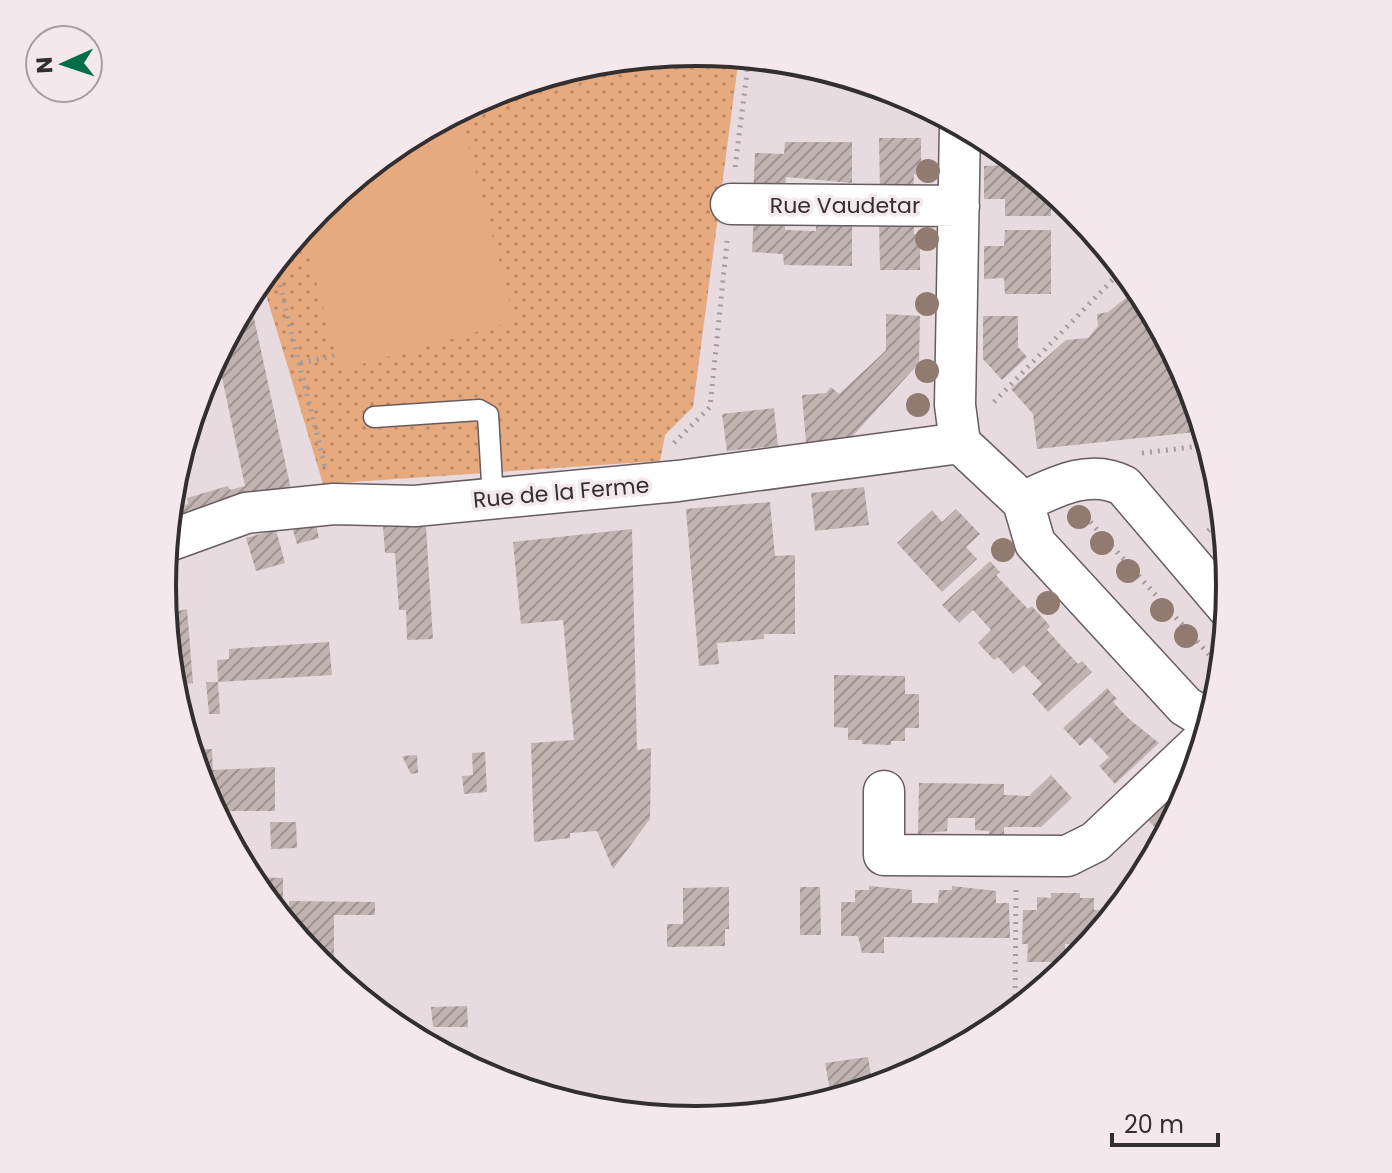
<svg xmlns="http://www.w3.org/2000/svg" width="1392" height="1173" font-family="Poppins,sans-serif">
	<defs>
		<pattern id="park-dots" width="8" height="8" patternUnits="userSpaceOnUse" patternTransform="scale(2)"><rect width="8" height="8" fill="#e6aa7e"/><path d="M2 2h.1M6 6h.1" fill="none" stroke="#bb8b68" stroke-width="1.8" stroke-linecap="round"/></pattern>
		<pattern id="building-hatch" width="6" height="6" patternUnits="userSpaceOnUse" patternTransform="scale(2)"><rect width="6" height="6" fill="#c0b3b2"/><path d="M-1 1l2-2M0 6l6-6M5 7l2-2" fill="none" stroke="#9d9291"/></pattern>
	</defs>
	<rect width="100%" height="100%" fill="#e7dbe0"/>
	<path fill="url(#park-dots)" d="M696,52l43,4 -46,351 -28,28 -5,26 -337,23 -62,-206 57,-70 81,-66 93,-49 100,-31z"/>
	<path fill="#e6aa7e" d="M459,110l56,211 -175,49 -38,-142c42,-51 99,-87 157,-118z"/>
	<path fill="url(#building-hatch)" d="M879,138h42v37l-7,-1 -1,17 -33,-1z
		M785,142h67v41l-66,-6 -1,19 -32,-1 2,-42 29,1z
		M1005,152l46,38v26h-46v-17h-21v-33l22,-1z
		M785,213v17l31,1v-5h36v40l-68,-1 -1,-11 -31,-2 2,-38z
		M914,218v16h6v36h-40l-1,-48z
		M1005,230h46v64h-46l-1,-16 -20,1v-33h20z
		M1139,288l51,94 15,49 -168,18 -4,-35 -22,-25 55,-49 22,-2 10,-12 -1,-12 11,-2z
		M249,295l43,199 -125,33 2,-18 19,-5 -1,-6 41,-12 2,4 15,-4 -28,-132z
		M886,314l34,2 -1,47 -69,76 -44,4 -4,-48 24,-2 5,-6 8,7 39,-36 8,-8z
		M983,316h35v31l9,10 -25,23 -19,-21z
		M774,408l4,38 -51,5 -5,-37z
		M864,487l5,38 -54,6 -4,-38z
		M770,502l5,54 20,-1v79h-31v5l-47,4 2,21 -20,2 -13,-157z
		M956,509l24,25 -14,13 11,12 -35,33 -45,-49 35,-33 10,12z
		M316,525l3,13 -22,6 -5,-17z
		M383,526l43,1 7,112 -26,1 -1,-30h-7l-4,-57h-10z
		M632,529l5,221 14,-2 -1,71 -37,50 -16,-38 -27,2v5l-36,4 -3,-99 43,-3 -11,-120 -42,4 -8,-82z
		M276,530l9,33 -29,8 -10,-33z
		M990,561l10,11 -4,3 32,34 4,-3 18,20 -3,4 31,34 4,-3 10,11 -44,40 -16,-18 10,-10 -18,-19 -11,9 -15,-17 -4,3 -16,-17 13,-13 -18,-20 -14,13 -17,-18z
		M187,609l6,74 -22,3 -7,-72z
		M329,642l3,33 -114,7 -1,-22 12,-1v-10z
		M834,675l71,1v18h14v34h-14v13h-14v4l-29,-1v-4h-14v-12l-14,-1z
		M206,682h12l2,32h-11z
		M1107,688l10,11 -4,3 16,17 30,24 -44,41 -16,-18 10,-9 -19,-20 -10,9 -17,-18z
		M189,749h23l1,21 62,-3v44h-62l-11,-20z
		M485,752l2,40 -23,2 -2,-18 11,-1 -1,-22z
		M417,755l1,18 -7,1 -9,-18z
		M1051,775l21,23 -31,29h-37v8h-15v-4l-14,-1v-12h-27l-1,13 -29,3 1,-51 85,1v11l25,1z
		M1191,779l-1,12 -26,46 -17,-18z
		M270,822h26l1,26 -26,1z
		M248,877l35,1v28h-13z
		M869,886l43,4v13h26l1,-13h13v-4l44,5v12h13l1,35 -126,-1v16h-22l-4,-17h-17v-34h14v-12h14z
		M729,887v42h-4v17l-58,1v-23h16v-36z
		M800,887h20l1,48h-21z
		M1051,893h29v5h14v12h24l-28,34h-25v18h-38l1,-18h-6l1,-34h14v-13l14,1z
		M289,901l86,1v13h-41v41l-23,-1 -35,-42 13,1z
		M467,1006l1,21h-35l-2,-20z
		M868,1057l5,32 -47,14 -1,-6 6,-1 -6,-33z"/>
	<g fill="none" stroke-linecap="round" stroke-linejoin="round">
		<defs>
			<path id="service" d="M374,417l105,-7 9,5 5,84"/>
			<path id="minor" d="M960,124l-5,281 5,38 63,59 12,41 150,163 26,16
				M731,204l228,2
				M1023,502c32,-15 67,-34 101,-16l104,122
				M166,542l80,-29 88,-9 81,2 263,-25 282,-38
				M884,791v64l183,1 28,-14 111,-105"/>
		</defs>
		<use href="#service" stroke="#675d61" stroke-width="23"/>
		<use href="#minor" stroke="#675d61" stroke-width="43"/>
		<path stroke="#a59ca0" stroke-width="5" stroke-dasharray="2 6" stroke-linecap="butt" d="M735,167l14,-110
			M274,262l51,205
			M301,363l35,-8
			M994,402l129,-133
			M674,443l36,-36 17,-166
			M1142,453l67,-8
			M1085,516l137,153 -11,11
			M1208,531l16,-15
			M1016,890l-1,117 6,1
			M994,1030v-6l21,-17"/>
		<use href="#service" stroke="#fff" stroke-width="20"/>
		<use href="#minor" stroke="#fff" stroke-width="40"/>
	</g>
	<g fill="#917b70">
		<circle cx="928" cy="171" r="12"/>
		<circle cx="927" cy="239" r="12"/>
		<circle cx="927" cy="304" r="12"/>
		<circle cx="927" cy="371" r="12"/>
		<circle cx="918" cy="405" r="12"/>
		<circle cx="1079" cy="517" r="12"/>
		<circle cx="1102" cy="543" r="12"/>
		<circle cx="1003" cy="550" r="12"/>
		<circle cx="1128" cy="571" r="12"/>
		<circle cx="1048" cy="603" r="12"/>
		<circle cx="1162" cy="610" r="12"/>
		<circle cx="1186" cy="636" r="12"/>
	</g>
	<g text-anchor="middle" stroke-width="7" stroke-linejoin="round" paint-order="stroke">
		<g font-size="22" fill="#332e30" stroke="#f4e8ed">
			<text x="845" y="213">Rue Vaudetar</text>
			<text transform="translate(561 492) rotate(-5)" y="8">Rue de la Ferme</text>
		</g>
	</g>
	<path d="M0 0H1392V1173H0ZM176 586a520 520 0 1 1 1040 0a520 520 0 1 1-1040 0Z" fill="#f4e8ed" fill-rule="evenodd"/>
	<path fill="none" stroke="#332e30" stroke-width="4" d="M176 586a520 520 0 1 1 1040 0a520 520 0 1 1-1040 0Z"/>
	<g transform="translate(64 64) rotate(267)"><circle r="38" fill="#f4e8ed" stroke="#a79ea1" stroke-width="2"/>
	<path d="M0-6L14 30L0 20L-14 30Z" fill="#006f48"/>
	<text y="-12" font-size="22" font-weight="bold" text-anchor="middle" fill="#332e30">N</text>
	</g>
	<path d="M1112 1133v12h106v-12" fill="none" stroke="#332e30" stroke-width="4"/>
	<text x="1124" y="1133" font-size="24" fill="#332e30" stroke="#f4e8ed" stroke-width="6" paint-order="stroke">20 m</text>
</svg>
